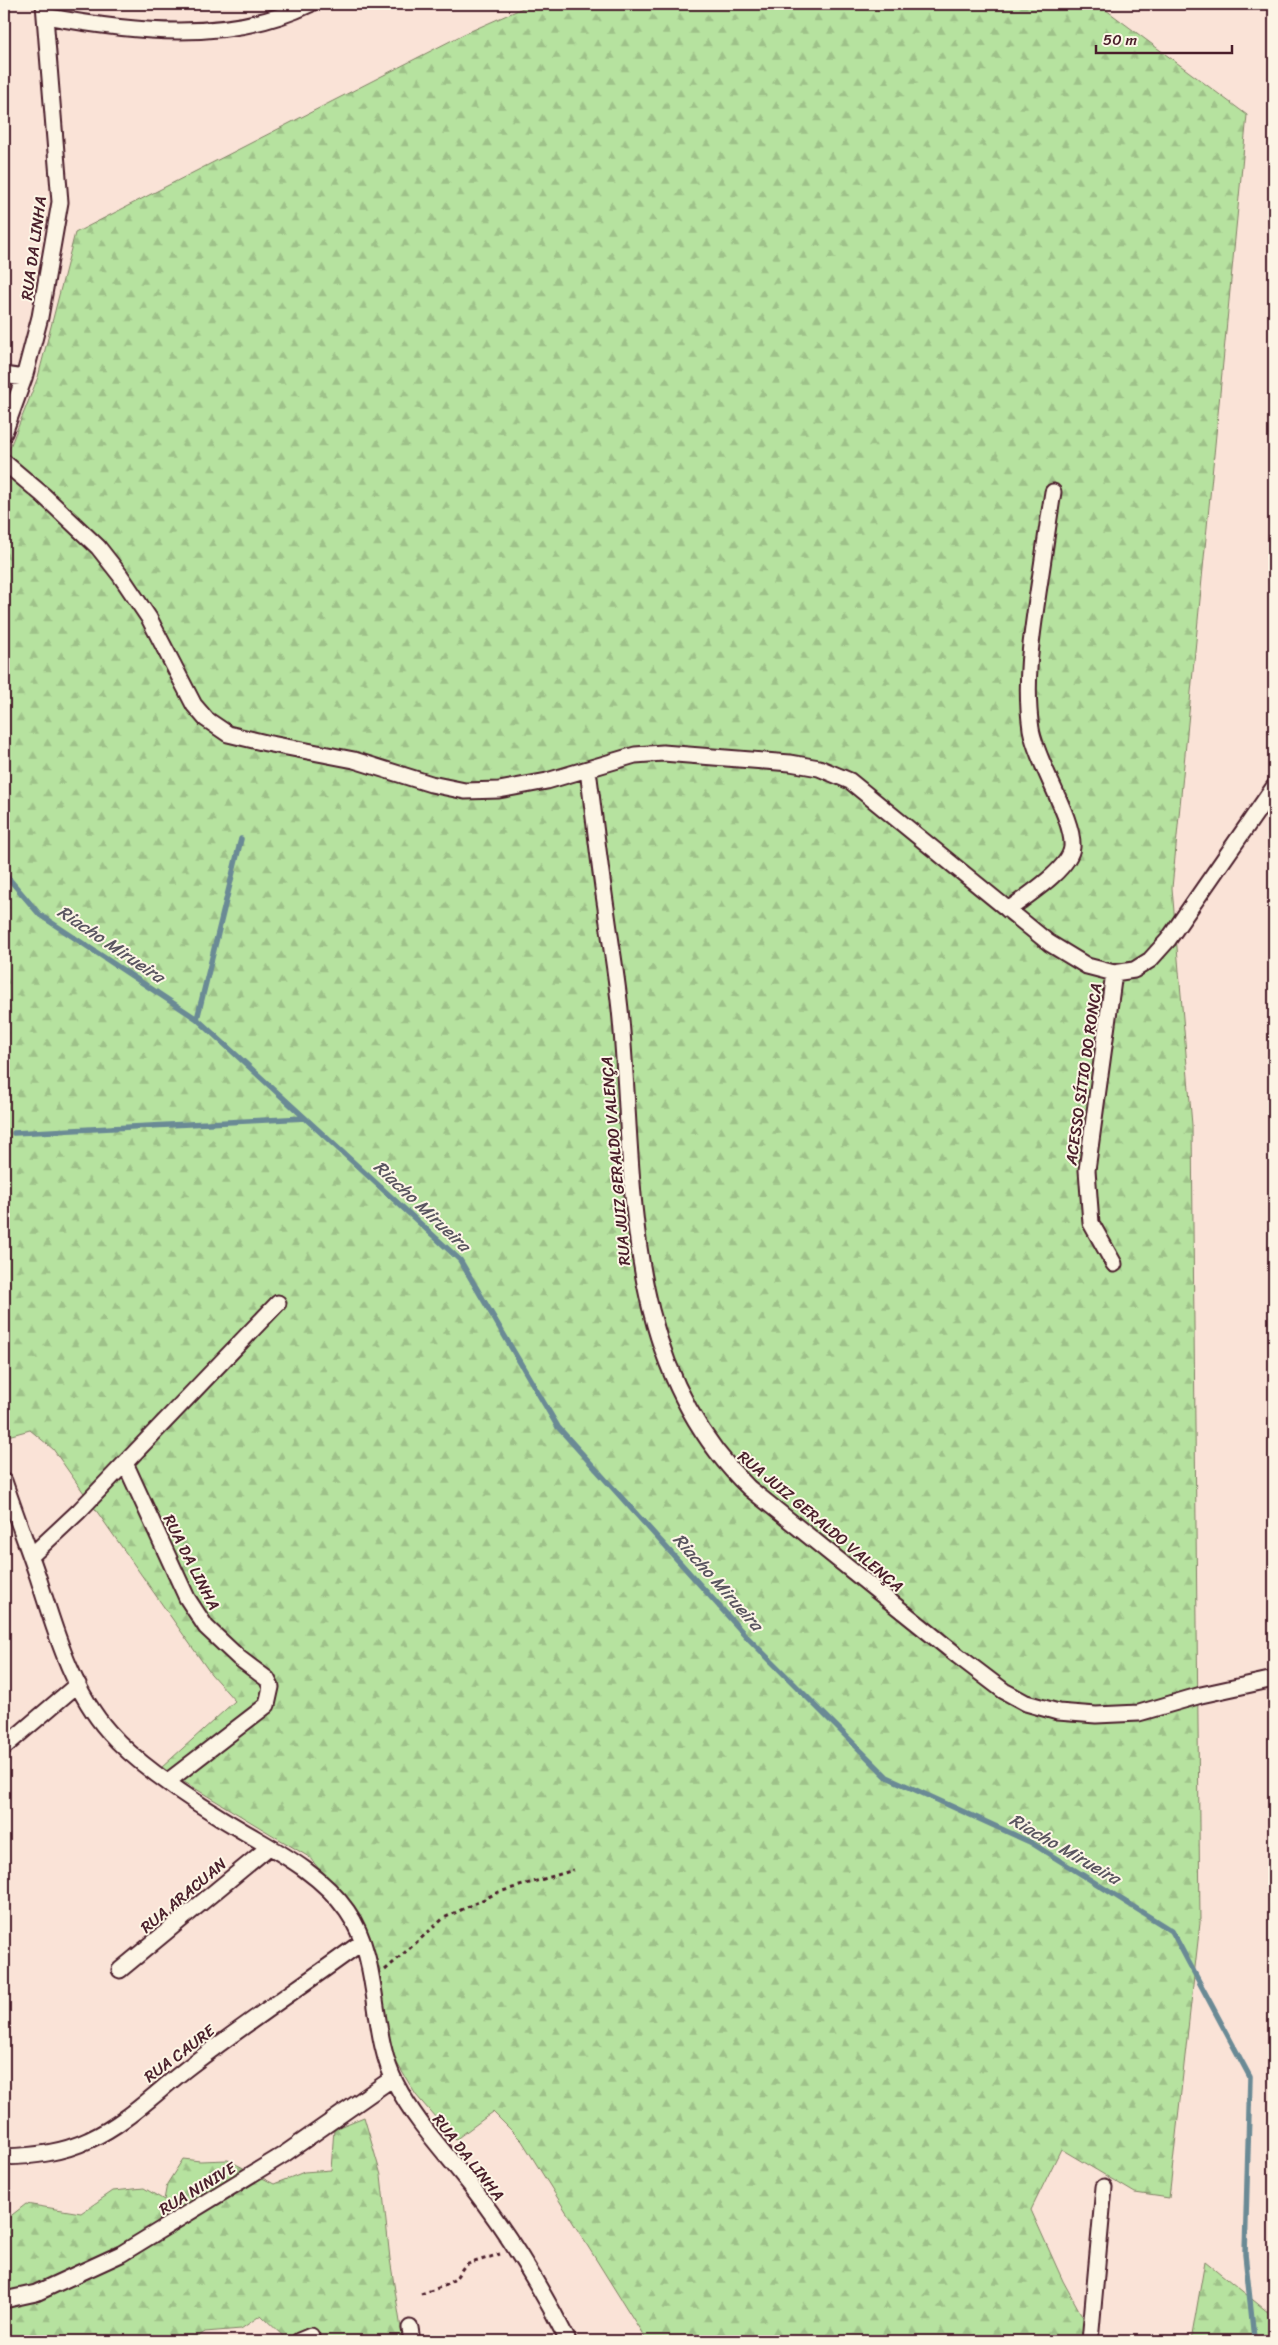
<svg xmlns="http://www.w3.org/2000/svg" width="1278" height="2345" font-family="Sriracha,sans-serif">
	<defs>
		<pattern id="forest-firs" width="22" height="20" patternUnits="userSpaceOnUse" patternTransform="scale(1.25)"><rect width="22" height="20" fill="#b6e29f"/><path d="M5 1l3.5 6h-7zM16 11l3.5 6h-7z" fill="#9ec189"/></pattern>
	</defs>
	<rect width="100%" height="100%" fill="#fae3d7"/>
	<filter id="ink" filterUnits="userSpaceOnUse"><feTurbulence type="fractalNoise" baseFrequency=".02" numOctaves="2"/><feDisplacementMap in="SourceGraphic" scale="10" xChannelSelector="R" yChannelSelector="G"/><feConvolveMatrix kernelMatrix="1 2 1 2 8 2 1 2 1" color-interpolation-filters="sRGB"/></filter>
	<g filter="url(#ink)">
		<path fill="url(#forest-firs)" stroke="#808065" d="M532,4h566l149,111 -75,773 20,237 8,798 -31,275 -34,-5 -74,-44 -30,61 32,71 33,60h-449l-125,-200 -29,-29 -38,28 -39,-45 -25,-42 -38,-144 -44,-52 -148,-89 74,-67 -24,-27 -158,-225 -23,-19 -26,7v-975l34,-85 37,-144 389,-199z
			M364,2117l17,58 9,84 13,82h-115l-27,-26 -20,14 -36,3 -14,9h-187v-122l4,-1 18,-14 55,9 32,-22 31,-3 20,12 3,-16 16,-25 17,2 28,-1 46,24 30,-12 27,-2 3,-41z
			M1205,2261l69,56v24h-83z"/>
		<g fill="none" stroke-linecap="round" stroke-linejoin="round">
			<path stroke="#6b8a95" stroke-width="5.5" d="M4,873l36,42 157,104 263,241 98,167 188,209 141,141 143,65 142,89 78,146 -5,177 9,84 5,3
				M197,1019l44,-180
				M14,1133l291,-15"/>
			<defs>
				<path id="minor" d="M45,16c86,16 183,28 265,-12
					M4,375l20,3
					M4,433l20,-55 16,-61 20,-115 -16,-198
					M4,462l39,33 55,52 22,28 29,43 45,87 12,14 22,15 38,9 88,17 77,24 34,7 34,-1 48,-9 88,-26 28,-2 127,10 29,5 31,13 199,162 38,23 27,7 20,-3 16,-10 18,-20 106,-153
					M588,770c6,46 11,92 18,138 5,38 12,75 15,112 15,164 -1,342 128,468l209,168 46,35 22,12 32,9 38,3 43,-2 62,-18 73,-16
					M1008,910c17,-13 62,-41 64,-63 2,-29 -35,-83 -41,-118 -7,-48 1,-96 8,-143 5,-32 9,-63 14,-94
					M1114,1264l-23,-41 -4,-53 27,-197
					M125,1463l62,135 19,29 33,31 28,21 4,8 -4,18 -100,77
					M4,1481c11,32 23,64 34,96 17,53 33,112 71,155 13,15 31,30 47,42 29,22 59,41 90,59 36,21 76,42 101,78 35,49 22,121 49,173 20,39 50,69 76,103 37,48 69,100 96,154
					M31,1556l48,-45 199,-208
					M4,1747l74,-63
					M120,1970l149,-123
					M4,2157c29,-1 58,-4 85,-17 38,-17 68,-49 101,-74 56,-43 115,-82 172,-124
					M4,2300l32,-7 85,-39 162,-99 110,-77
					M410,2328l2,13
					M299,2341l12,-5
					M1090,2341l14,-154"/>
			</defs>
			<use href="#minor" stroke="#4a1f2b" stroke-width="19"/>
			<path stroke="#4a1f2b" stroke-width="3" stroke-dasharray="4 4" stroke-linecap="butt" d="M385,1970l59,-52 55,-26 75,-22
				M421,2294l23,-8 11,-7 10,-14 35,-11"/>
			<use href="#minor" stroke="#fcf5e5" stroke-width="15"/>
		</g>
	</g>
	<g text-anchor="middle" stroke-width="4" stroke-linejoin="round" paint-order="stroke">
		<g font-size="16" fill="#4a1f2b" stroke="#fcf5e5">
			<text transform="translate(33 248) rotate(-82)" y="6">RUA DA LINHA</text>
			<text transform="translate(1083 1074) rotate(-82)" y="6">ACESSO SÍTIO DO RONCA</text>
			<text transform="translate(615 1161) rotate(-95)" y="6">RUA JUIZ GERALDO VALENÇA</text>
			<text transform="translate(821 1521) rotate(40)" y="6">RUA JUIZ GERALDO VALENÇA</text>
			<text transform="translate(192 1562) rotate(63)" y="6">RUA DA LINHA</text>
			<text transform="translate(183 1895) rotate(-40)" y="6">RUA ARACUAN</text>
			<text transform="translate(179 2053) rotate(-37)" y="6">RUA CAURE</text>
			<text transform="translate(469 2157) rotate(52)" y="6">RUA DA LINHA</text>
			<text transform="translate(197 2188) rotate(-31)" y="6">RUA NINIVE</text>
		</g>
		<g font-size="18" font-style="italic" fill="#5a5560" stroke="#fcf5e5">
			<text transform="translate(111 944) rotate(34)" y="6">Riacho Mirueira</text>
			<text transform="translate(422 1206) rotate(43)" y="6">Riacho Mirueira</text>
			<text transform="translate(718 1582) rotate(48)" y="6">Riacho Mirueira</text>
			<text transform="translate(1065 1849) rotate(30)" y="6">Riacho Mirueira</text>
		</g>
	</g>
	<rect width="1278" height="2345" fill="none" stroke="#fcf5e5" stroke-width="20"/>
	<rect x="10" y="10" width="1258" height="2325" fill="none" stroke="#4a1f2b" stroke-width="2" filter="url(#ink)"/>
	<path d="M1096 45v8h136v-8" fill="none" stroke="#4a1f2b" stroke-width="2.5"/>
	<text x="1103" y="45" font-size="15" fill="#4a1f2b" stroke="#fcf5e5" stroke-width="4" paint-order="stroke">50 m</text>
</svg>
